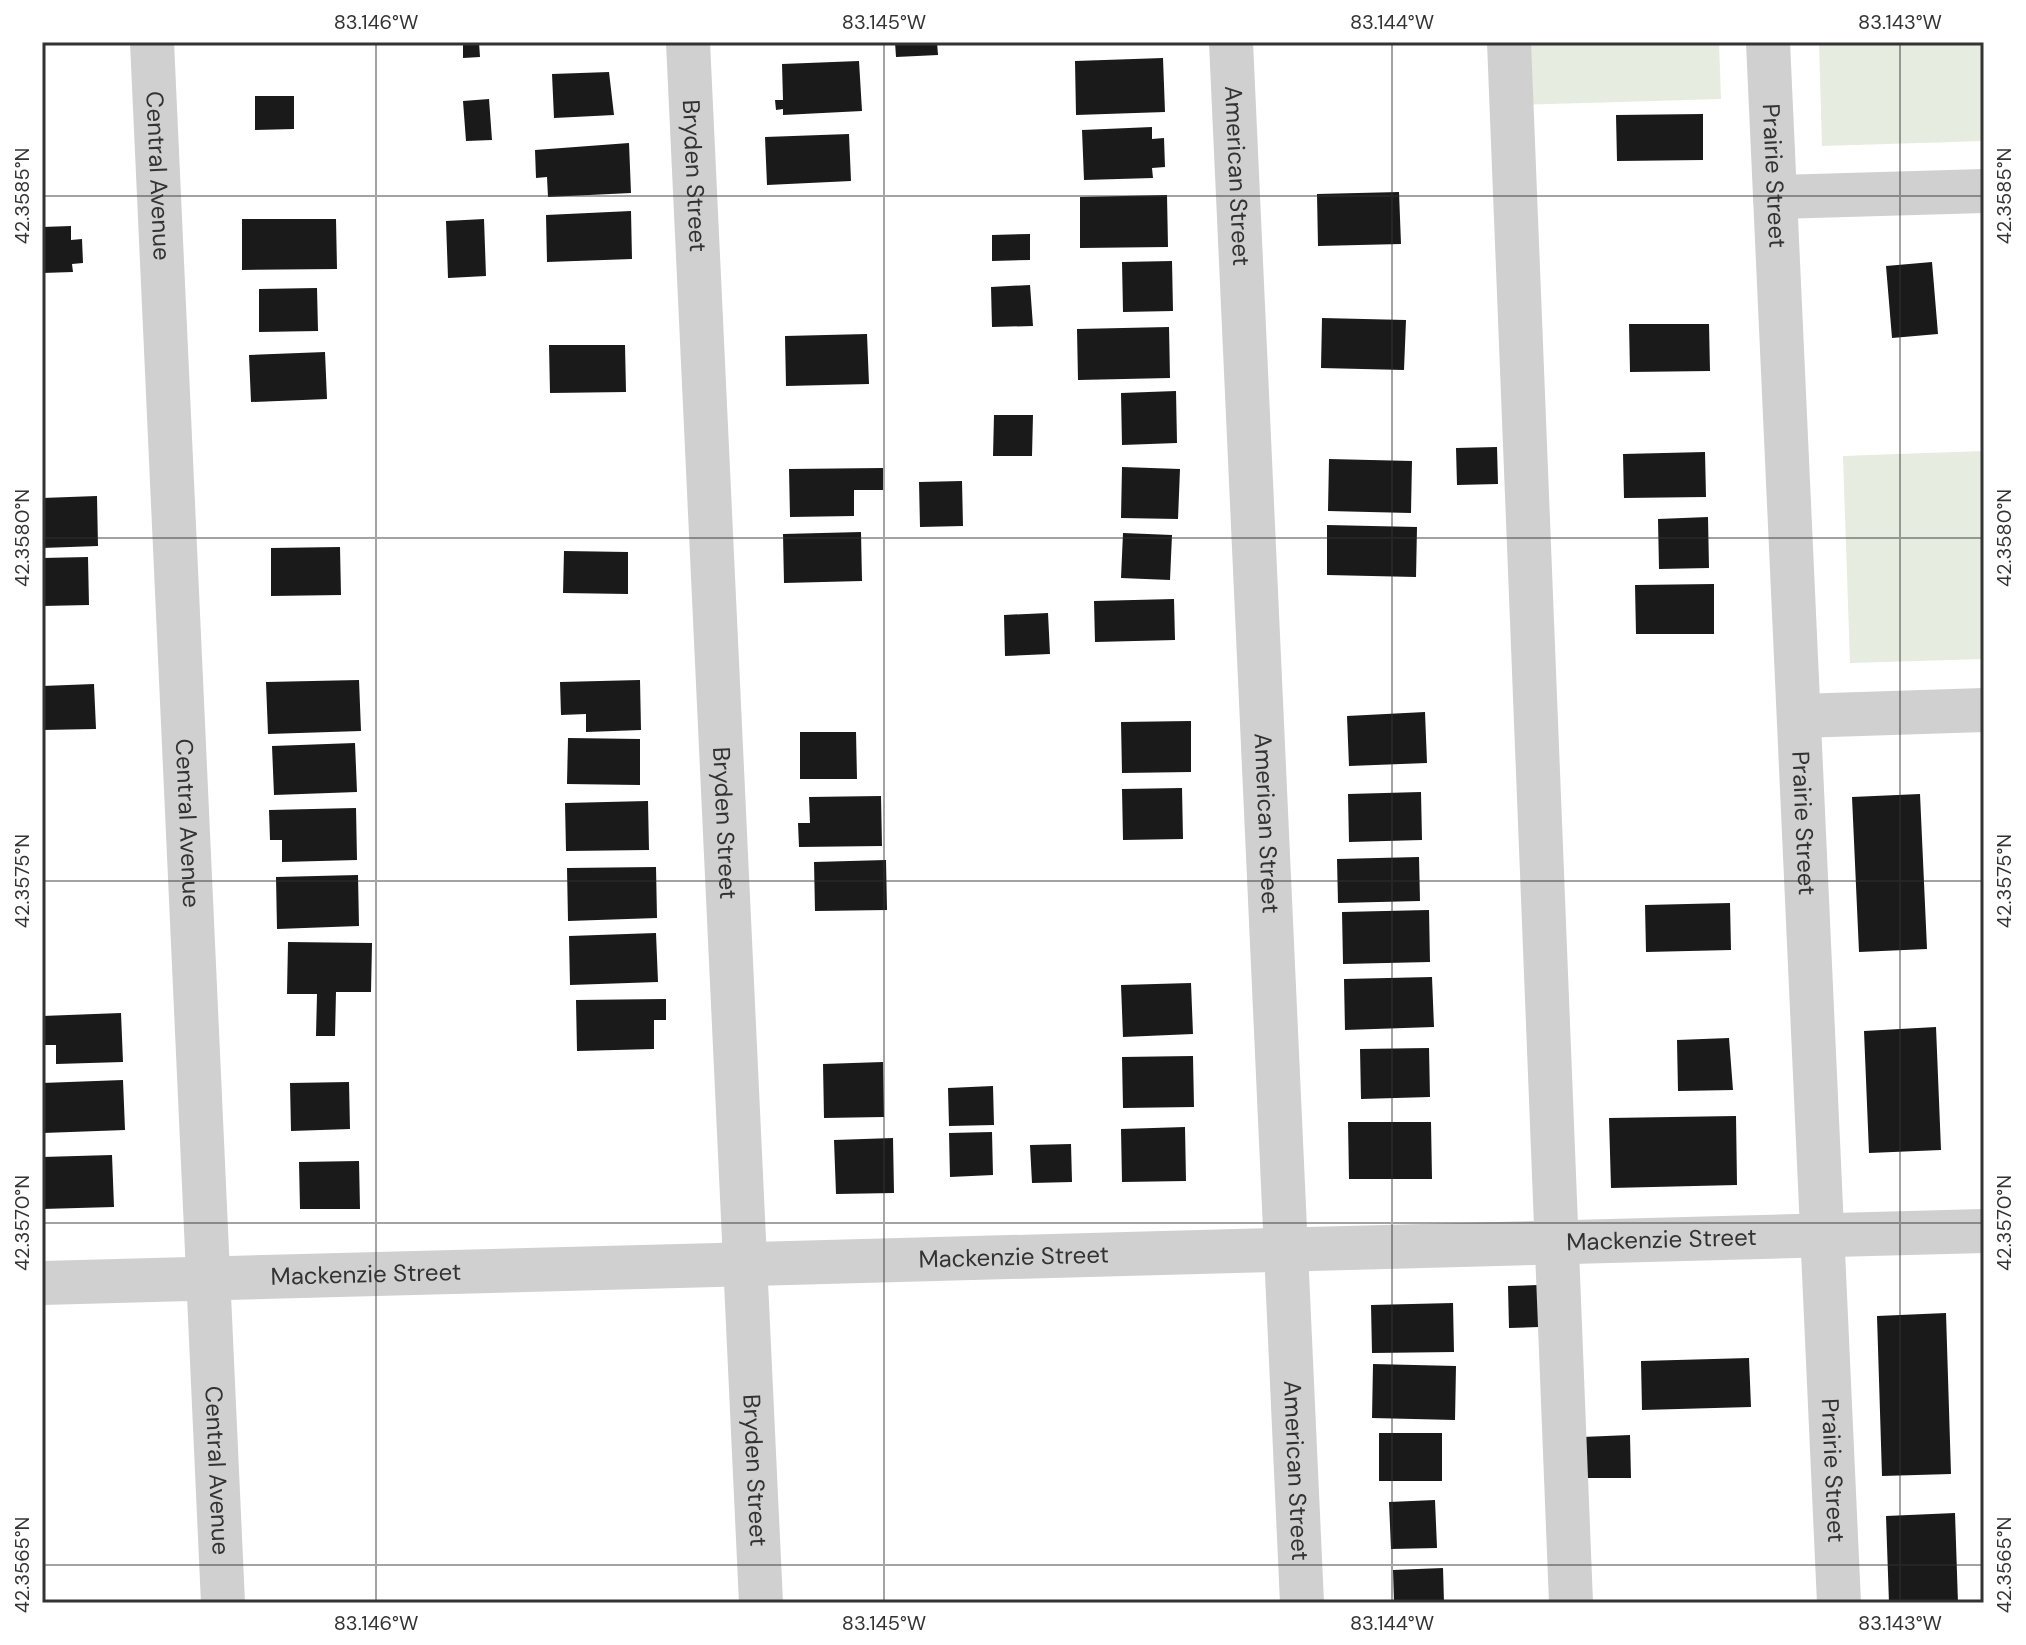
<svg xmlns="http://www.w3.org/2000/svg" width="2026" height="1645" font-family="'DM Sans',sans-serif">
	<rect width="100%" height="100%" fill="#fff"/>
	<path fill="#e6ecdf" d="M1517,42h202l2,57 -202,6z
		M1819,42h165v99l-162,5z
		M1984,451v208l-134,4 -7,-207z"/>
	<path fill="#1a1a1a" d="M463,42h16l1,15 -17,1z
		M895,42h42l1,13 -42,2z
		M1163,58l2,54 -89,3 -1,-54z
		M859,61l3,50 -79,4v-6l-7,1 -1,-10h8l-1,-36z
		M609,72l5,43 -60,3 -2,-44z
		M255,96h39v33l-39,1z
		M489,99l3,41 -26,1 -3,-40z
		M1703,114v46l-86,1 -1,-46z
		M1152,127v12l12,-1 1,29 -13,1 1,10 -69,2 -2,-50z
		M849,134l2,47 -84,4 -2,-48z
		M629,143l2,50 -83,4 -1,-20 -11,1 -1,-28z
		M1399,192l2,52 -83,2 -1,-52z
		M1167,195l1,52 -88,1v-51z
		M631,211l1,48 -85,3 -1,-47z
		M242,219h94l1,50 -95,1z
		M484,219l2,57 -38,2 -2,-57z
		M71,226v14l11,-1 1,24 -11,1 1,8 -31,1v-46z
		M1030,234v26l-38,1v-26z
		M1172,261l1,50 -50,1 -1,-50z
		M1932,262l6,72 -46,4 -6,-72z
		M1030,285l3,41 -41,1 -1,-40z
		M317,288l1,43 -59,1v-43z
		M1322,318l84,2 -2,50 -83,-2z
		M1629,324h80l1,47 -80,1z
		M1169,327l1,51 -92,2 -1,-51z
		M867,334l2,50 -83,2 -1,-50z
		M549,345h76l1,47 -76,1z
		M325,352l2,47 -76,3 -2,-47z
		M1176,391l1,52 -55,2 -1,-52z
		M994,415h39l-1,41h-39z
		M1497,447l1,37 -41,1 -1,-37z
		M1705,452l1,45 -82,1 -1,-44z
		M1329,459l83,2 -1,52 -83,-2z
		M1122,467l58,2 -2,50 -57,-1z
		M883,468v22h-29v26l-64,1 -1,-48z
		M962,481l1,45 -43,1 -1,-45z
		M97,496l1,50 -56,2v-50z
		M1708,517l1,51 -50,1 -1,-50z
		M1327,525l90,2 -1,50 -89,-2z
		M861,532l1,49 -78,2 -1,-49z
		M1123,533l49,2 -2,45 -49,-2z
		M340,547l1,48 -70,1v-48z
		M564,551l64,1v42l-65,-1z
		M88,557l1,48 -47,1v-48z
		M1714,584v50h-78l-1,-49z
		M1174,599l1,41 -80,2 -1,-41z
		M1048,613l2,41 -45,2 -1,-41z
		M359,680l2,51 -93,3 -2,-52z
		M640,680l1,50 -55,2v-18l-25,1 -1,-33z
		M94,684l2,45 -54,1v-44z
		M1425,712l2,51 -78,3 -2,-50z
		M1191,721v51l-69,1 -1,-51z
		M800,732h56l1,47h-57z
		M568,738l72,1v46l-73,-1z
		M355,743l2,49 -83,3 -2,-49z
		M1182,788l1,51 -60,1 -1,-51z
		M1421,792l1,48 -73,2 -1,-48z
		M1920,794l7,155 -68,3 -7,-155z
		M881,796l1,50 -83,1 -1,-24h12l-1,-26z
		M648,801l1,49 -83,1 -1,-48z
		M356,808l1,52 -75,2v-22h-12l-1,-30z
		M1419,857l1,44 -82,2 -1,-44z
		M886,860l1,50 -72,1 -1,-49z
		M656,867l1,51 -89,3 -1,-53z
		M358,875l1,51 -82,3 -1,-52z
		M1730,903l1,47 -85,2 -1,-47z
		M1429,910l1,52 -87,2 -1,-52z
		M656,933l2,49 -88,3 -1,-49z
		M288,942l84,1 -1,49h-35l-1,44h-19l1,-42h-30z
		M1432,977l2,50 -89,3 -1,-51z
		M1191,983l2,51 -70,3 -2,-52z
		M666,999v21h-12v29l-77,2 -1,-51z
		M121,1013l2,49 -67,2v-19h-14v-29z
		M1936,1027l5,123 -72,3 -5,-122z
		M1729,1038l4,52 -55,1 -1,-51z
		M1429,1048l1,49 -69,2 -1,-50z
		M1193,1056l1,51 -71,1 -1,-51z
		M883,1062l1,55 -60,1 -1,-54z
		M123,1080l2,50 -82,3 -1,-50z
		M349,1082l1,47 -59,2 -1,-48z
		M993,1086l1,39 -45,1 -1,-38z
		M1736,1116l1,69 -126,3 -2,-70z
		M1348,1122h83l1,57h-83z
		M1185,1127l1,54 -64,1 -1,-53z
		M992,1132l1,43 -43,2 -1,-44z
		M893,1138l1,55 -58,1 -2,-54z
		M1071,1144l1,38 -40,1 -2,-38z
		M112,1155l2,52 -72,2v-52z
		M359,1161l1,48h-60l-1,-47z
		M1538,1285l1,42 -30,1 -1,-42z
		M1453,1303l1,49 -82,1 -1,-48z
		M1946,1313l5,161 -69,2 -5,-160z
		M1749,1358l2,49 -109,3 -1,-49z
		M1373,1364l83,2 -1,54 -83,-2z
		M1379,1433h63v48h-63z
		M1630,1435l1,43h-48l-1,-41z
		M1435,1500l2,48 -46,1 -2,-47z
		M1955,1513l3,90h-69l-3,-87z
		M1443,1568l1,35h-50l-1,-33z"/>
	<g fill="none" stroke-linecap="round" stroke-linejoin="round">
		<g stroke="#d0d0d0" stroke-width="44">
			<path id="s1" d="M152,42l71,1561"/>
			<path id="s2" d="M688,42l73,1561"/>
			<path id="s3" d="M1231,42l71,1561"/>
			<path d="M1509,42l62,1561"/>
			<path id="s4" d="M1768,42l71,1561"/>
			<path d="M1775,197l209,-6"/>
			<path d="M1799,716l185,-6"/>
			<path id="s5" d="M42,1283l1942,-52"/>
		</g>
	</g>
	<path fill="none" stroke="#333" stroke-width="2" stroke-opacity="0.45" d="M376,42v1561M884,42v1561M1392,42v1561M1900,42v1561M42,196h1942M42,538h1942M42,881h1942M42,1223h1942M42,1565h1942"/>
	<g text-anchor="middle" stroke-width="8" stroke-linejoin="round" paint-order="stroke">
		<g font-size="24" fill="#333" stroke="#fff">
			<text dy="8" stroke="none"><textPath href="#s1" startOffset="134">Central Avenue</textPath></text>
			<text dy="8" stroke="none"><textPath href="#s2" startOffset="134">Bryden Street</textPath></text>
			<text dy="8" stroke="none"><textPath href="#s3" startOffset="134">American Street</textPath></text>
			<text dy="8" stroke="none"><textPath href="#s4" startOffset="134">Prairie Street</textPath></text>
			<text dy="8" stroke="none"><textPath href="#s2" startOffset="782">Bryden Street</textPath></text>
			<text dy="8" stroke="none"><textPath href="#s3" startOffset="782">American Street</textPath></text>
			<text dy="8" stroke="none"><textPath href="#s4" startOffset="782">Prairie Street</textPath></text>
			<text dy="8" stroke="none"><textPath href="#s1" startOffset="782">Central Avenue</textPath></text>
			<text dy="8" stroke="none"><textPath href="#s5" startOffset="1620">Mackenzie Street</textPath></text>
			<text dy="8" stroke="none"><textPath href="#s5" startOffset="972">Mackenzie Street</textPath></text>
			<text dy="8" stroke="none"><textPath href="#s5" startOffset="324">Mackenzie Street</textPath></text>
			<text dy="8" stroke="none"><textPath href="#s1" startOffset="1430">Central Avenue</textPath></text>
			<text dy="8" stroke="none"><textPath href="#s2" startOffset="1430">Bryden Street</textPath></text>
			<text dy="8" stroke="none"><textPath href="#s3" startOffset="1430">American Street</textPath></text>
			<text dy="8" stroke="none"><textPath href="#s4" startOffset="1430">Prairie Street</textPath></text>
		</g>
	</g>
	<rect width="2026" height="1645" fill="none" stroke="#ffffff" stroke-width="88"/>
	<rect x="44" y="44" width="1938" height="1557" fill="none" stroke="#333" stroke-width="3"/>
	<g font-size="20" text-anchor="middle" fill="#333">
		<text x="376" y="29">83.146°W</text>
		<text x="884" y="29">83.145°W</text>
		<text x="1392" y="29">83.144°W</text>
		<text x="1900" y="29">83.143°W</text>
		<text transform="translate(22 196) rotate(-90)" y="7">42.3585°N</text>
		<text transform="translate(2004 196) rotate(-90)" y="7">42.3585°N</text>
		<text transform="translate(22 538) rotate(-90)" y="7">42.3580°N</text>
		<text transform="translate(2004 538) rotate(-90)" y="7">42.3580°N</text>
		<text transform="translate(22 881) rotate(-90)" y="7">42.3575°N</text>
		<text transform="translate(2004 881) rotate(-90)" y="7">42.3575°N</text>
		<text transform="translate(22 1223) rotate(-90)" y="7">42.3570°N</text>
		<text transform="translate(2004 1223) rotate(-90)" y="7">42.3570°N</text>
		<text transform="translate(22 1565) rotate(-90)" y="7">42.3565°N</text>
		<text transform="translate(2004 1565) rotate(-90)" y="7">42.3565°N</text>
		<text x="376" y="1630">83.146°W</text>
		<text x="884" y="1630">83.145°W</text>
		<text x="1392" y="1630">83.144°W</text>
		<text x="1900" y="1630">83.143°W</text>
	</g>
</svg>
